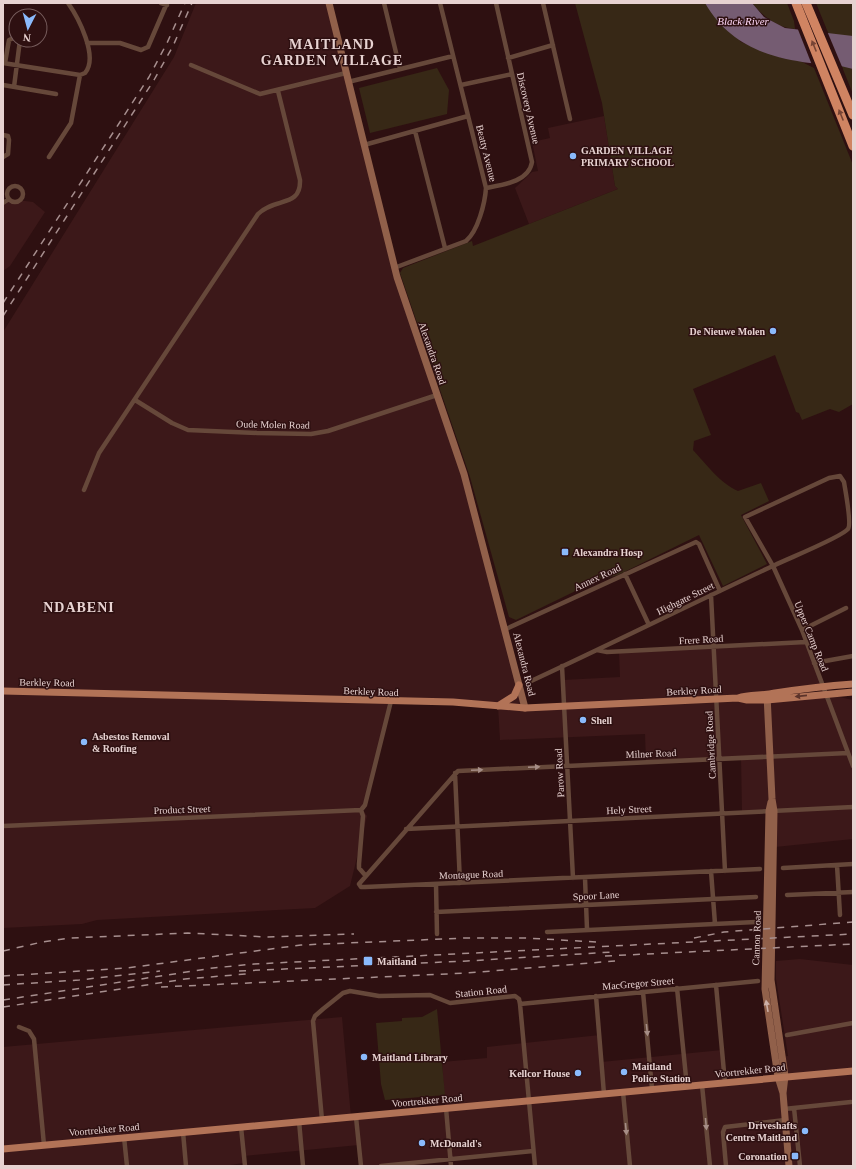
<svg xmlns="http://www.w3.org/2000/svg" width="856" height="1169" font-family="Georgia,serif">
	<rect width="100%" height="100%" fill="#2e1011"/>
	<path fill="#3c1819" d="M196,3h133l68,274 67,197 61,233h39l-1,-27 57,-3 -1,-25 187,-10 17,44 -56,13 59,-5 27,6v139l-78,8 -1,-36 -32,1 -1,-55 -95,5 -1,-28 -145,6 -2,-34 -107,-5 -29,108 5,7 -17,70 -35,22 -218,12 -15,4 -79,4v-596l171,-275z
		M604,116l11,70 3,3 -89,35 -14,-36 17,-16 6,-1 -6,-29 18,-4 -2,-10z
		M9,199l24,3 12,10 -35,54 -7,5v-68z
		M800,959l53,6v201h-318l-2,-14 -152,14h-20l-2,-21 -115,11v7l-21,3h-220v-119l339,-30 9,100 94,-9 -3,-46 45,-4v-11l113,-12 1,27 121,-12 3,33 59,-7 -2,-19 6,-1 -12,-77v-18z"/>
	<path fill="#372816" d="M575,3h130l36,39 41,16 18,3 14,7 39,97v239l-14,8 -9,-3 -28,11 -3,-7 -3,-1 -21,-57 -82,34 18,46 -17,6 -1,9c13,14 28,34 45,41l23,-8 8,18 -28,14 26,49 -44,22 -24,-51 -81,40 -22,6 -80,39 -7,-3 -39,-140 -70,-204 3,-5 69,-27 1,5 145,-57 -3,-3 -13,-83z
		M752,3h35l7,18 1,8c-19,-2 -31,-12 -43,-26z
		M816,3h37v91z
		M437,68l12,22 -2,24 -77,19 -11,-45z
		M437,1009l8,86 -60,5 -4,-16 -5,-61 26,-2v-3l20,-1z"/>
	<path fill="#755c72" d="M705,3h47l12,14 21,11 68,8v33c-13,-4 -29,-5 -43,-6 -45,-6 -81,-19 -105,-60z"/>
	<path fill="#2e1011" d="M797,27l30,4 16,38 -31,-4z"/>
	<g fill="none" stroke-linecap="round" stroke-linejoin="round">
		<path stroke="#66483a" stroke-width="4.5" d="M161,3l6,2
			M384,3l16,66
			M543,3l27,116
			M87,43h33l21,7 7,-3 19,-44
			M508,58l45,-13
			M3,63l77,12 5,-2c14,-16 -7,-56 -17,-70
			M5,63l4,-23 7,-3
			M191,65l69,29 86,-21
			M348,82l105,-26
			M3,85l53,9
			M461,85l51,-11
			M14,87l6,-47
			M415,131l30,117
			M3,135l5,1 1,4 -1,14 -5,3
			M364,145l104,-29
			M49,157l22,-34 9,-48
			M7 194a8 8 0 1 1 16 0a8 8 0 1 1-16 0Z
			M486,188c16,-3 43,-6 46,-26l-36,-159
			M3,203l6,-4
			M394,268l72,-27c12,-10 19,-38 20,-53l-46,-185
			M135,400l37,23 16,7 69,3 54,1 17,-3 109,-36
			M84,490l15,-37 159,-239c17,-17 43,-6 42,-34l-22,-89
			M625,574l24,51
			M711,595l14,276
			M506,629l190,-87 3,2 21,47
			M802,630l44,-22
			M597,650l10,2 199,-10
			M814,663l39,-7
			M562,666l11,212
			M529,682c82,-38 164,-79 246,-117 12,-6 67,-28 73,-36 4,-5 -3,-40 -4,-47l-4,-6 -11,2 -84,39 28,49 29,64 51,136
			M455,773l5,110
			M361,810l2,6 -4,48v4l6,7
			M3,826l358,-16 4,-5 26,-104
			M406,829l447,-22
			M837,865l3,50
			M783,868l70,-4
			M760,869l-395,18h-4l-2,-3 99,-113 390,-18
			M711,871l4,53
			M585,878l2,51
			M436,884l1,50
			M787,895l66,-3
			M436,912l320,-15
			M547,932l209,-10
			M716,985l9,98
			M677,988l10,99
			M643,992l9,97
			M596,996l8,98
			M520,1004l238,-23
			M19,1027l10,4 5,8 10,106
			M787,1035l66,-12
			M702,1085l8,81
			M623,1092l7,74
			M446,1108l5,58
			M794,1108l6,58
			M784,1109l67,-7
			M356,1117l5,49
			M322,1120l-9,-99 2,-5 8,-7 20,-16 7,-2 29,5 51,-1 20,8 65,-7 4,3 1,5 15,162
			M299,1121l4,45
			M241,1127l4,39
			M183,1132l3,34
			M124,1137l3,29
			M381,1166l152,-15
			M726,1166l-3,-34 2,-5 60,-7"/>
		<path stroke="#91604a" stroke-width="7" d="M329,3l68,274 67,197 61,234
			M767,695l5,104 2,12 -3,169 14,96 -2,17
			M771,802l-2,9 -4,178 13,88 5,16 6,73"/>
		<path stroke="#b27357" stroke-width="7" d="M3,691l450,11 72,6 213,-10 9,2h20l86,-8
			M738,698c12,-4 24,-2 37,-5 26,-4 51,-7 78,-9
			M498,706l16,-10 5,-11
			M3,1149l850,-78"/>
		<path stroke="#d08462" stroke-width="9" d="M796,3l57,143
			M806,3l47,112"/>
		<path stroke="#a78f8f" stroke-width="1.5" stroke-dasharray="7 7" stroke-linecap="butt" d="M3,303l146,-226 18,-34 18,-40
			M3,316l151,-236 19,-34 19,-43
			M694,938l30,-6 129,-10
			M3,951l39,-9 29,-4 117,-5 79,4 87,-3
			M605,956l248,-12
			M239,971l228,-10 145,-9
			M3,976l124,-8 174,-23 165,-7h58l74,4
			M3,985l76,-5 81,-9
			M161,987l306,-14 148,-12
			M3,1000l210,-32 41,-4 599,-30
			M3,1007l182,-28 61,-5"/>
	</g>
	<defs><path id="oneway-solid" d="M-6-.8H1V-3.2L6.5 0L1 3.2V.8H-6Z"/></defs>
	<g fill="#774435">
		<use href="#oneway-solid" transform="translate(814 46) rotate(-112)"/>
		<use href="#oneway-solid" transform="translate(841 115) rotate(-112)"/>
	</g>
	<use fill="#5c332a" href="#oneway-solid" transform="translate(801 696) rotate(174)"/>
	<g fill="#a68d86">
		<use href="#oneway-solid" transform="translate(534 767) rotate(-3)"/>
		<use href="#oneway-solid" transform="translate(477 770) rotate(-3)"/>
		<use href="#oneway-solid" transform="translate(647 1030) rotate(84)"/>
		<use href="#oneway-solid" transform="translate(706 1124) rotate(85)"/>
		<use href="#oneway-solid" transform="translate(626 1129) rotate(85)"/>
	</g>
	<use fill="#cdb0a8" href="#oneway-solid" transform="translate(767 1006) rotate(-100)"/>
	<g fill="#8abafc" stroke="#2e1011" stroke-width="1.5">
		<circle cx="573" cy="156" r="4"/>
		<circle cx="773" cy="331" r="4"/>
		<rect x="561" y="548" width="8" height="8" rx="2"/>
		<circle cx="583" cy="720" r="4"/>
		<circle cx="84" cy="742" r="4"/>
		<rect x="363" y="956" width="10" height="10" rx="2"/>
		<circle cx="364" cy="1057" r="4"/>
		<circle cx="624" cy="1072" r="4"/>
		<circle cx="578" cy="1073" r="4"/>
		<circle cx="805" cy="1131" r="4"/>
		<circle cx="422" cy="1143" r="4"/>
		<rect x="791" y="1152" width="8" height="8" rx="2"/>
	</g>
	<g text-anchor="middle" stroke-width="3" stroke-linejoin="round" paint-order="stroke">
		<g font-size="10" fill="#e7d2d1" stroke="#2e1011">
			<text transform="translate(529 108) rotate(77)" y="4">Discovery Avenue</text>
			<text transform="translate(487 153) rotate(76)" y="4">Beatty Avenue</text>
			<text transform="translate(433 353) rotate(71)" y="4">Alexandra Road</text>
			<text transform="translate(273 424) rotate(1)" y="4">Oude Molen Road</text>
			<text transform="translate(597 577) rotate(-25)" y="4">Annex Road</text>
			<text transform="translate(685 598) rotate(-26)" y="4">Highgate Street</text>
			<text transform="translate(812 636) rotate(68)" y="4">Upper Camp Road</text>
			<text transform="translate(701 639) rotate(-3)" y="4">Frere Road</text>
			<text transform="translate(525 664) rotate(76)" y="4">Alexandra Road</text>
			<text transform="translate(47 682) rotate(1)" y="4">Berkley Road</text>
			<text transform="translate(694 690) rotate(-3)" y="4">Berkley Road</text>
			<text transform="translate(371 691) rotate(2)" y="4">Berkley Road</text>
			<text transform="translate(710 745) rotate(-93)" y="4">Cambridge Road</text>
			<text transform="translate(651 753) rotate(-2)" y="4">Milner Road</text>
			<text transform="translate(559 773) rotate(-93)" y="4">Parow Road</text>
			<text transform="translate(182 809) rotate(-2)" y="4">Product Street</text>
			<text transform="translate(629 809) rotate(-3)" y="4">Hely Street</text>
			<text transform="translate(471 874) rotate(-2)" y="4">Montague Road</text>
			<text transform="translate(596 895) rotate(-3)" y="4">Spoor Lane</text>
			<text transform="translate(756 938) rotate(-88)" y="4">Cannon Road</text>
			<text transform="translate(638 983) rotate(-5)" y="4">MacGregor Street</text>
			<text transform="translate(481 991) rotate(-6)" y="4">Station Road</text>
			<text transform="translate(750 1070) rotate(-6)" y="4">Voortrekker Road</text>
			<text transform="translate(427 1100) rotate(-5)" y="4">Voortrekker Road</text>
			<text transform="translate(104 1129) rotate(-5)" y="4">Voortrekker Road</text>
		</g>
		<g font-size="10" font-weight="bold" fill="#e7d2d1" stroke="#2e1011" text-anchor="start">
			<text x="581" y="154">GARDEN VILLAGE<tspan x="581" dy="12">PRIMARY SCHOOL</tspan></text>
			<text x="765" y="335" text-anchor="end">De Nieuwe Molen</text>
			<text x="573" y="556">Alexandra Hosp</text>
			<text x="591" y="724">Shell</text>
			<text x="92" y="740">Asbestos Removal<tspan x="92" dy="12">&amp; Roofing</tspan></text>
			<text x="377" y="965">Maitland</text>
			<text x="372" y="1061">Maitland Library</text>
			<text x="632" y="1070">Maitland<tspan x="632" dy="12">Police Station</tspan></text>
			<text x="570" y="1077" text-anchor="end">Kellcor House</text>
			<text x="797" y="1129" text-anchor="end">Driveshafts<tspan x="797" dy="12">Centre Maitland</tspan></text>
			<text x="430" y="1147">McDonald's</text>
			<text x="787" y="1160" text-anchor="end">Coronation</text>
		</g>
		<g font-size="11" font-style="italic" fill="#fdd7f7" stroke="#2e1011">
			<text x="743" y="25">Black River</text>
		</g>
		<g font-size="14" font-weight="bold" letter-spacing="1" fill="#e7d2d1" stroke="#2e1011">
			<text x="332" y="49">MAITLAND<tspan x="332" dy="16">GARDEN VILLAGE</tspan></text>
			<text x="79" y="612">NDABENI</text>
		</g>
	</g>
	<rect width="856" height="1169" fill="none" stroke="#e7d2d1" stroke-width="8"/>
	<g transform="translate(28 28) rotate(186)"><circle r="19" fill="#2e1011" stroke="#785e5e"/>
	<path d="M0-3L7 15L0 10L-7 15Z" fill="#8abafc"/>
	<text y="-6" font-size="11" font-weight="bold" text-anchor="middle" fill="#e7d2d1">N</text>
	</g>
</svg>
